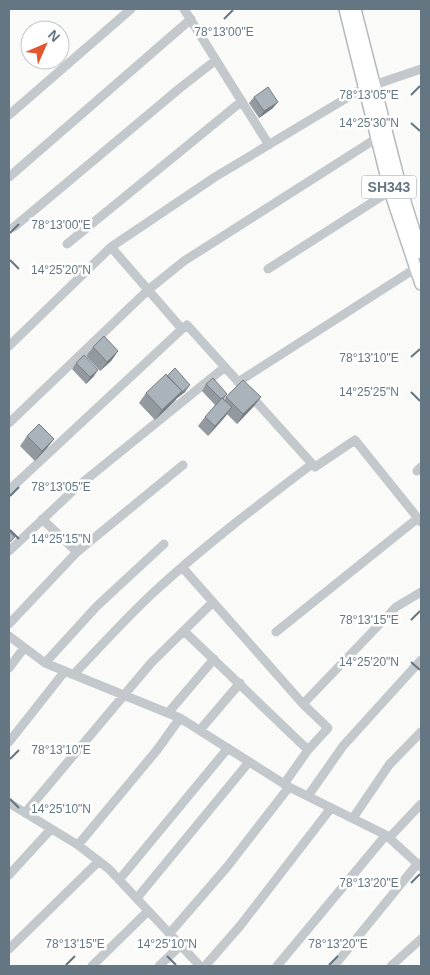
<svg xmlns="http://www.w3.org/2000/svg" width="430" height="975" font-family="Arial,sans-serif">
	<rect width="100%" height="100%" fill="#fafaf8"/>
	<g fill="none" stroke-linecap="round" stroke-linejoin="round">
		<defs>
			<path id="major" d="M345,9l45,182 31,93
				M355,9l46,180 20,64"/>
		</defs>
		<use href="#major" stroke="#b5babe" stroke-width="14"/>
		<path stroke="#c3c8cc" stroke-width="9" d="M184,9l85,136
			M374,85l47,-16
			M9,115l122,-106
			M9,177l182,-158
			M14,227l166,-139 36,-28
			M67,244l175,-143
			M111,247l71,82 5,-4 128,142 40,-27 66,82
			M268,269l122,-78
			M9,346l102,-99 104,-70 150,-90
			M238,382l178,-114
			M9,423l139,-133 36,-29 193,-123
			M417,471l4,-4
			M9,490l173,-161
			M42,519l35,33
			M9,551l68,-64 148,-120
			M182,567l121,137 25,24 -20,22 -24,34
			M9,624l68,-72 106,-87
			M184,631l124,119
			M276,632l142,-114
			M9,636l36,27 135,55 109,69 97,48 35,32
			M45,663l52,-57 67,-62
			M9,668l15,-20
			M74,674c26,-27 52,-56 80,-82 50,-46 104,-87 158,-128
			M303,704l93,-97 25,-15
			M168,713l46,-54
			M200,730l40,-47
			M9,742l56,-71
			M308,796l35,-50 78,-86
			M9,803l69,42 31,24 91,97
			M25,813l126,-150 62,-61
			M353,818l36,-53 32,-33
			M389,838l32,-34
			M78,845l79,-95 23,-32
			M9,875l42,-46
			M119,880l109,-132
			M137,898l112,-136
			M169,934l58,-67 62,-80
			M9,949l90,-88
			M92,966l56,-55
			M159,966l21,-20
			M205,966l35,-40 91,-118
			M277,966l109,-131
			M334,966l84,-103
			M391,966l30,-27"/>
		<use href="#major" stroke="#fff" stroke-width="11"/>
	</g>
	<path fill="#929a9f" d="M254,97l19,11 -14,10 -10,-15z
		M93,347l25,4 -7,10 -11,10 -14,-15z
		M76,363l18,13 -8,8 -14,-15z
		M206,384l21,10 -3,5v1l2,-3h35l-7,9 -17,18 -10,-10 -19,22 -10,-10 7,-9 10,-12 -13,-14z
		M185,392l-9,7 -21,21 -16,-17 7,-10z
		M27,436l27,3 -7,9 -12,13 -15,-15z"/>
	<path fill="#777d82" d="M278,102l-5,6 -14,10 5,-7z
		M118,351l-7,10 -11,10 7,-9z
		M98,370l-4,6 -8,8 4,-7z
		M190,385l-5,7 -9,7 5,-6z
		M182,391l-7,10 -20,19 7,-10z
		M261,397l-7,9 -17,18 6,-10z
		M232,407l-7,10 -17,19 7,-10z
		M54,439l-7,9 -12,13 7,-10z"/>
	<path fill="#aab3b9" stroke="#777d82" d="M268,87l10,15 -14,9 -10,-14z
		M104,336l14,15 -11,11 -14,-15z
		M84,355l14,15 -8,7 -14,-14z
		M175,368l15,17 -9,8 1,-2 -15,-15z
		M166,374l16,17 -20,19 -16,-17z
		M213,378l14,16 -4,4h-1l-1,1 -15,-15z
		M243,380l18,17 -18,17 -17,-17z
		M222,398l10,9 -17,19 -10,-9z
		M39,424l15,15 -12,12 -15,-15z
		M9,531l6,6 -6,6z"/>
	<path fill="none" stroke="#657683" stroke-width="2" d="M224,19l9,-9M411,95l9,-9M411,123l9,8M10,233l9,-9M10,260l9,9M411,357l9,-8M411,392l9,9M10,496l9,-9M10,530l9,9M411,620l9,-9M411,662l9,8M10,759l9,-9M10,799l9,9M411,883l9,-9M167,956l9,9M66,965l9,-9M329,965l9,-9"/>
	<g text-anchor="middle" stroke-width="5" stroke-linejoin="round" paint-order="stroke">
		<rect fill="#fff" stroke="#939fa8" stroke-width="1" x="361.5" y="175.5" width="55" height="23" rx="4"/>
		<g font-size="14" font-weight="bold" fill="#657683">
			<text x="389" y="192">SH343</text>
		</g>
	</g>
	<g font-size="12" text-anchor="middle" fill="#657683" stroke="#fff" stroke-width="5" stroke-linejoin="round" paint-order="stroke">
		<text x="224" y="36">78°13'00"E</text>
		<text x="369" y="99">78°13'05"E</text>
		<text x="369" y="127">14°25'30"N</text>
		<text x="61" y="229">78°13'00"E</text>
		<text x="61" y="274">14°25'20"N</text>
		<text x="369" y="362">78°13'10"E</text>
		<text x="369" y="396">14°25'25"N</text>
		<text x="61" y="491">78°13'05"E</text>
		<text x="61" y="543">14°25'15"N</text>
		<text x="369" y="624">78°13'15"E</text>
		<text x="369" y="666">14°25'20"N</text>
		<text x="61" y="754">78°13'10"E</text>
		<text x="61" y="813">14°25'10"N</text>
		<text x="369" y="887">78°13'20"E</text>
		<text x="75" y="948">78°13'15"E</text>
		<text x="167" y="948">14°25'10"N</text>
		<text x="338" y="948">78°13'20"E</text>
	</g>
	<rect width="430" height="975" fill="none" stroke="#657683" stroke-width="20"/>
	<g transform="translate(45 45) rotate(45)"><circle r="24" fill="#ffffff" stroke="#c1c8cd"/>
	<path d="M0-4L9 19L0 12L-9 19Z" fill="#e4572e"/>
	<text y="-8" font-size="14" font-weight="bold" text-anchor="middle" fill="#657683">N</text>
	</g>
</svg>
